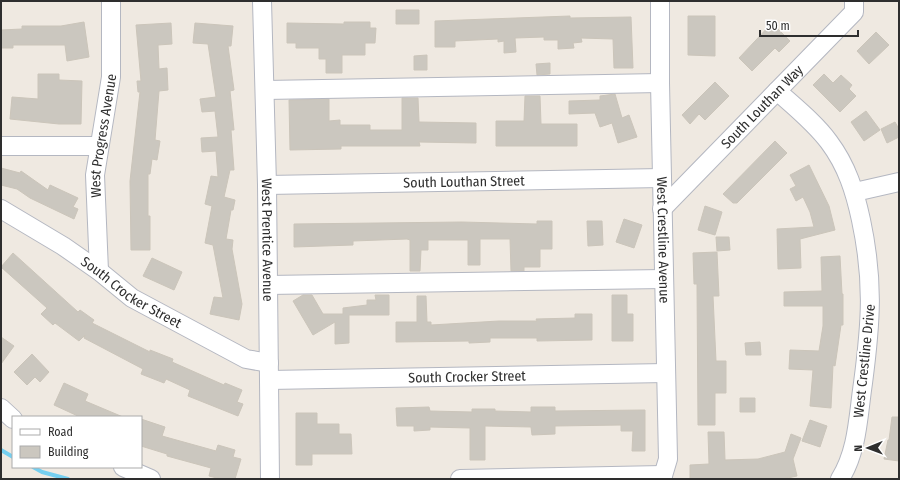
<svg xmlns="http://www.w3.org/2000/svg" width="900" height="480" font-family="'Fira Sans Condensed',sans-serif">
	<rect width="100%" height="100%" fill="#efe9e1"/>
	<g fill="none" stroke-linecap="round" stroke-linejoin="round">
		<path stroke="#75cff0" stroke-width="4" d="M1,450l12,7
			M33,467l9,5 26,7"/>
	</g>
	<path fill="#cbc7bf" stroke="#cbc5ba" d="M396,10h23v14h-23z
		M570,16v2l61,-1 2,51h-19l-1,-29 -32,-1 1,4 -9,1 1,5 -16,1v-9h-14v-3l-29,1 1,14 -12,1v-12l-6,1v-3l-43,2v6h-20v-26z
		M688,16h27v40l-27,-1z
		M84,22l5,35 -22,4 -2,-16h-52v3h-12v-18l21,-1v-3h39z
		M344,22h26v6h6l-1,15h-10v12h-23v18h-16v-14h-7v-11h-23v-5h-9v-20l57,1z
		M171,23l1,21 -14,1 1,24 8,-1 1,22 -9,1 -4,49 5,1 -3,19 -5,-1 -2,15h-2v42h2v34h-19l-1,-69 10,-89h-2l-1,-11h4l-5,-56z
		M195,23l38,3 -2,20h-3l6,44 -4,1 4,39h-3l3,40h-4l-6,27 11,3 -2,10h-2l-5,29 7,1 -1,9 10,55 -3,16 -29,-6 4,-17 9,1 -10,-53 -8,-2 7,-37 -7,-2 6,-28 7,1 -2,-26 -14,1 -1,-14 17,-1 -3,-26 -13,1 -2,-13 16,-2 -8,-53 -15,-1z
		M772,23l18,18 -11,11 -4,-4 -23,23 -13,-13z
		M876,32l13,13 -20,19 -12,-13z
		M427,55v15h-13v-14z
		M550,63v11l-13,1 -1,-11z
		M38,74h21v6l23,1 -1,43h-22l-49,-5 2,-22 26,2z
		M824,74l9,9 8,-8 11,10 -3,4 7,7 -16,16 -27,-27z
		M715,82l14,14 -24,24 -6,-6 -9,10 -8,-9z
		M615,94l7,24 7,-3 8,22 -19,6 -6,-20 -12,4 -5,-14 -26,1v-13l31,-1v-4z
		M525,96h15l1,28h36v22h-81v-25h28z
		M402,98h16l1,24 57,1v20l-57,-1 1,4h-79v3l-51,1 -1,-50 40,-1v22l11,-1v5h30v5h32z
		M866,111l14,19 -16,11 -13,-19z
		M895,122l4,7v8l-12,6 -6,-14z
		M775,141l12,12 -50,50h-4l-10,-9z
		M809,165l20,41 6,24 -35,9 1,29 -23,1 -1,-40 37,-2 -4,-15 -7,-15 -7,4 -6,-12 6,-3 -6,-11z
		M1,168l19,5 1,-2 27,19 2,-5 28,13 -5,9 5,2 -4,10 -44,-21 -13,-9 -16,-4z
		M705,206l17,6 -7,23 -17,-5z
		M624,219l18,6 -8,23 -18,-6z
		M537,221h15v28h-12v18h-16v4h-13l-1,-32h-30v26h-12v-25h-40v10h-7l-1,21h-10v-31l-3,-1 -54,2v4l-59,2v-23l168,-2 75,2z
		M587,221h15l1,24 -15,1z
		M716,237h13l1,13 -13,1z
		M717,252l2,44h-6l3,65h10v32h-11v32h-17l-1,-141h-3l-1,-31z
		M13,253l65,59 2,-2 14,10 -2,3 58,29v-2l23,9 -1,3 52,23 1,-2 17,7 -5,12 6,2 -5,12 -50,-20 2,-6 -24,-11 -2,4 -23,-9 2,-5 -59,-31 1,-3 -6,6 -24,-18 -2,2 -12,-11 6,-6 -46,-41z
		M840,256l2,38h1v31h-2l-6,41 -2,-1 -2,43 -21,-2 3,-36 -24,-1 1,-19 29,1 4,-25v-20h-39v-14l38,-1 -1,-34z
		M152,258l30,14 -8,18 -31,-14z
		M303,295h9l11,19h20v-6l24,-3v-5h9l-1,-5h14v20h-40v28l-14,1v-22l-22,13 -20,-34z
		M612,295h15v19h6v27h-21z
		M417,296h9l1,26h4v3l68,-4h38l-1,-2 39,-1v-4h17v26l-55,1v-3h-47v4l-21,1v-2l-73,1v-20h21z
		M1,337l13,9 -13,18z
		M760,342l1,13h-15l-1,-12z
		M32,354l17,18 -9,10 -5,-5 -8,8 -13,-13z
		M64,383l24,11 -3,7 38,16h-43l-26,-12z
		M740,398h15v14h-15z
		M429,407l1,4 42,1v-3h23v2l36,1v-5h24v4l90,-1v41h-13l1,-20h-12v-6l-66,1v8l-23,1 -1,-8 -46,-1v34h-15v-32l-40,-1v3l-16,1v-5h-17l-1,-18z
		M296,413h21v11h22v10h12l1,20h-40v11h-16z
		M892,417h7v44l-15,-2 4,-19h1z
		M141,419l24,8 -3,9 54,15 2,-6 17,5 -2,7 8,2 -6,20h-14l-12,-3 2,-8 -44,-12v-2l-26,-8z
		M810,420l17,6 -7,21 -18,-6z
		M708,432h16l1,28 33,-1 27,-7 6,-18 10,4 -8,21 4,17 -14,3h-93v-14l19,-1z"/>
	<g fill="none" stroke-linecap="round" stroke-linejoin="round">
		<defs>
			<g id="minor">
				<path id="s1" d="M262,1l5,184 3,294"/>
				<path id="s2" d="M660,1v82l8,376 -6,20"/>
				<path d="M265,90l395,-7"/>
				<path d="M777,91c18,16 38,32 52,51 18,24 26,50 32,78 13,61 10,102 2,163 -5,33 -5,67 -23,96"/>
				<path d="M1,146h98"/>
				<path id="s3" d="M267,185l395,-7"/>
				<path d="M855,192l44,-10"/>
				<path id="s4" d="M1,209l62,37 36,25 33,27 114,61 23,4"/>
				<path id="s5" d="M662,209l192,-197v-11"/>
				<path id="s6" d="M99,271l-4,-96 16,-98v-76"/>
				<path d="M268,285l396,-6"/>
				<path id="s7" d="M269,380l397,-7"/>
				<path d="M1,408l12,11"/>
				<path d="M123,467l28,12"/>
				<path d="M460,479l203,-4"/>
			</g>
		</defs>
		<use href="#minor" stroke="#b4b7c1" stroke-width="20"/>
		<use href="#minor" stroke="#fff" stroke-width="18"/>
	</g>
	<g text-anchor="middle" stroke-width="4" stroke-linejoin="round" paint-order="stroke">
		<g font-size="14" fill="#2e2e2e" stroke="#fff">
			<text dy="5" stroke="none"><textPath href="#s5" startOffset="143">South Louthan Way</textPath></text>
			<text dy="5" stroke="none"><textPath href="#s6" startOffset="136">West Progress Avenue</textPath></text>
			<text dy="5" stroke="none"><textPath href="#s3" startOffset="197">South Louthan Street</textPath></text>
			<text dy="5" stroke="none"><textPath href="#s1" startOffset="239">West Prentice Avenue</textPath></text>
			<text dy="5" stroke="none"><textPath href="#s2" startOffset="239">West Crestline Avenue</textPath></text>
			<text dy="5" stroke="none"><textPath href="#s4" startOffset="155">South Crocker Street</textPath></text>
			<text transform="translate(864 361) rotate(-84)" y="5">West Crestline Drive</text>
			<text dy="5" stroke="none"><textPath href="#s7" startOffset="198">South Crocker Street</textPath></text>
		</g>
	</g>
	<rect width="900" height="480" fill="none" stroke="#2e2e2e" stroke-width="4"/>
	<rect x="12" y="416" width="130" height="52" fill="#ffffff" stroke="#ababab"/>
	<rect x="20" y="429" width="20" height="6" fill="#ffffff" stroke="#ababab"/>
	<text x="48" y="436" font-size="12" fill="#2e2e2e">Road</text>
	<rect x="20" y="446" width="20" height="12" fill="#cbc7bf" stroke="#ababab"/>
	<text x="48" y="456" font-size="12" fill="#2e2e2e">Building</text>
	<g transform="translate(868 448) rotate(269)" stroke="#ffffff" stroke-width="3" paint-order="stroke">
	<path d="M0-3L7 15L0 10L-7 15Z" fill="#2e2e2e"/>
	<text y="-6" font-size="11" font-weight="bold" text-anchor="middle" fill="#2e2e2e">N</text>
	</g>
	<path d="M760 30v6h98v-6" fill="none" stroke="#2e2e2e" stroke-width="2"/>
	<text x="766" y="30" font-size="12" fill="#2e2e2e" stroke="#ffffff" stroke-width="3" paint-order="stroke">50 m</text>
</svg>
